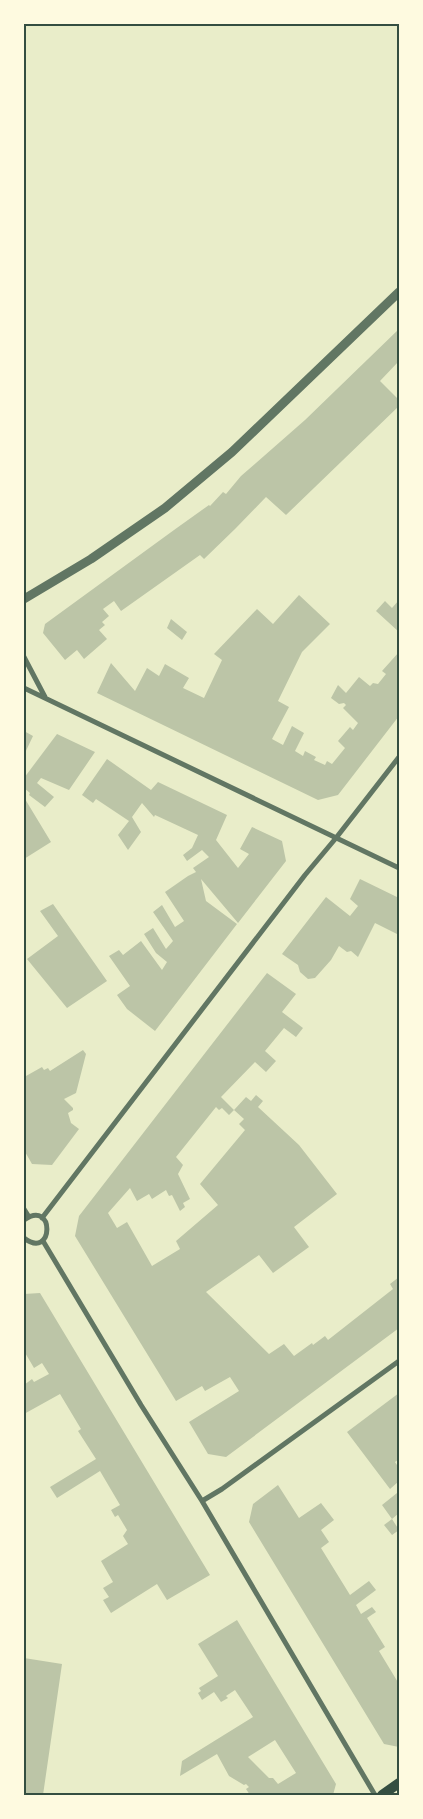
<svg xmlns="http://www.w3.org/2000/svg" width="423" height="1819" font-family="'Source Sans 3',sans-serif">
	<rect width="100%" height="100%" fill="#e9edc9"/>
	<path fill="#bcc5a7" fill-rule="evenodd" d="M399,329v32l-19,20 19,19v6l-113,109 -20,-18 -31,32 -31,30 -4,-4 -79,56 -7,-10 -11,8 6,7 -7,6 3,3 -6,5 8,9 -23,20 -7,-9 -12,10 -22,-27 2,-9 129,-94 35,-25 1,1 13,-14 3,2 15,-18 64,-56z
		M299,595l31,29 -28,28 -24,49 11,6 -17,32 11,6 9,-19 12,7 -9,18 8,5 2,-5 11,6 -2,3 11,5 2,-4 5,3 13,-16 -7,-7 12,-14 3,3 5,-7 -15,-15 3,-3 -2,-2 -5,1 -8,-6 7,-13 8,8 13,-16 11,9 3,-3 5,1 8,-10 -4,-3 17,-19v64l-61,79 -20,5 -221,-107 14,-30 24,28 12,-23 12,8 6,-12 24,14 -6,10 21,10 18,-38 -8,-6 43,-45 16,15z
		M399,600v32l-23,-21 9,-10 7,7z
		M171,619l16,13 -5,8 -15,-12z
		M24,731l9,5 -9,19z
		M57,734l38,18 -26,38 -28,-12 -4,5 17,14 -9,10 -16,-12 1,-2 -6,-5v-10z
		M107,759l44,31 7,-8 69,33 -11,25 22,28 11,-14 -9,-5 12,-22 30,14 4,20 -48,62 -37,-44 5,22 31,23 -82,107 -28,-22 -10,-14 13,-9 -21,-30 10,-6 4,5 18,-14 21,29 5,-8 -11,-9 -12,-19 9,-6 13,21 7,-8 -20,-29 9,-7 13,22 9,-6 -19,-29 23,-16 8,-4 -3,-4 16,-11 -7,-7 -15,11 -4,-6 9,-7 6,-13 -43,-20 -1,2 -12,-14 -10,14 9,15 -13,18 -10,-15 11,-14 -33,-22 -3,4 -11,-8z
		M25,799l26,43 -27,17v-58z
		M360,879l39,19v37l-24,-12 -17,34 -7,-6 -4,1 -8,-6 -8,14 -16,18 -7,1 -8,-7 -2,-7 -16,-11 44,-57 24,19 8,-10 -8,-7z
		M53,904l54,77 -40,27 -40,-49 31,-23 -18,-25z
		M267,973l29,21 -14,18 21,16 -7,9 -12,-9 -19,23 11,10 -10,11 -11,-10 -34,35 13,13 -5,5 -7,-7 -3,2 -3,-3 -40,50 7,8 -5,9 12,25 -7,4 2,4 -5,4 -8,-16 -3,1 -3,-6 -14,9 -3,-5 -12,7 -7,-13 -22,25 9,15 10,-6 25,44 28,-17 -4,-8 42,-36 -18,-21 45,-54 -6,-6 5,-5 -10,-9 12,-13 5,4 5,-6 7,6 -5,6 41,38 38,49 -43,33 15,20 -36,26 -14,-18 -53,37 63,62 15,-10 10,12 18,-13 1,2 12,-9 3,4 65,-51 -3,-5 9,-7v51l-173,129 -18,-3 -19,-32 50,-31 -9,-14 -25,14 -3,-5 -26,15 -101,-165 4,-20z
		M83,1050l3,4 -10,39 -12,6 9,9v2l-5,3 3,10 8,6 -27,36 -20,-1 -8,-14v-78l2,4 16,-9 2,3 4,-2 2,3z
		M40,1293l170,282 -43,25 -10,-16 -46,29 -8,-13 6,-3 -6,-9 10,-6 -12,-21 27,-17 -5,-8 4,-6 -9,-15 -3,2 -4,-7 9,-5 -20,-34 -43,27 -7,-11 46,-28 -18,-28 3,-2 -21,-35 -36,20v-29l8,-6 2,3 15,-8 -7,-11 -8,5 -10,-17v-57z
		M399,1393v66l-4,3 4,6v16l-1,-2 -8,7 -43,-57z
		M278,1485l21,33 22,-15 13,17 -13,10 8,12 -8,6 29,47 19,-14 7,9 -20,15 5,9 11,-7 4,5 -9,6 18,29 -6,4 20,33v63l-15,-3 -135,-222 4,-18z
		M397,1493l2,2v18l-7,6 7,11 -7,5 -8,-10 8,-6 -10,-14z
		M237,1620l99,164 -3,11h-83l-4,-6 3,-2 -3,-3 -2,1 -15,-9 -12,-22 -37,22 2,-15 71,-44 -18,-27 -9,6 2,2 -7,4 -7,-10 -12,8 -4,-7 3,-2 -2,-3 19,-12 -20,-32zM275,1740l21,33 -18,11 -5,-6h-4l-21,-21z
		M24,1658l38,6 -19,131h-19z"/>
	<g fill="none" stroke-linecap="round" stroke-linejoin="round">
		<path stroke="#617663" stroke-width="5" d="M24,657l21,40
			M24,688l375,180
			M24,1209l5,8
			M42,1218l263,-343 31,-37 63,-81
			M24,1220c31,-22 30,41 0,18
			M43,1241l98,164 61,96 173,294
			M202,1501l20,-12 177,-128"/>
		<path stroke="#617663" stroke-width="9" d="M24,599l67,-40 74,-51 67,-56 167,-160"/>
		<path stroke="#344e41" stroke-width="10" d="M382,1795l17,-12"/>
	</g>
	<rect width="423" height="1819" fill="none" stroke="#fefae0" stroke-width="50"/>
	<rect x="25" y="25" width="373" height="1769" fill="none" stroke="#344e41" stroke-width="2"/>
</svg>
